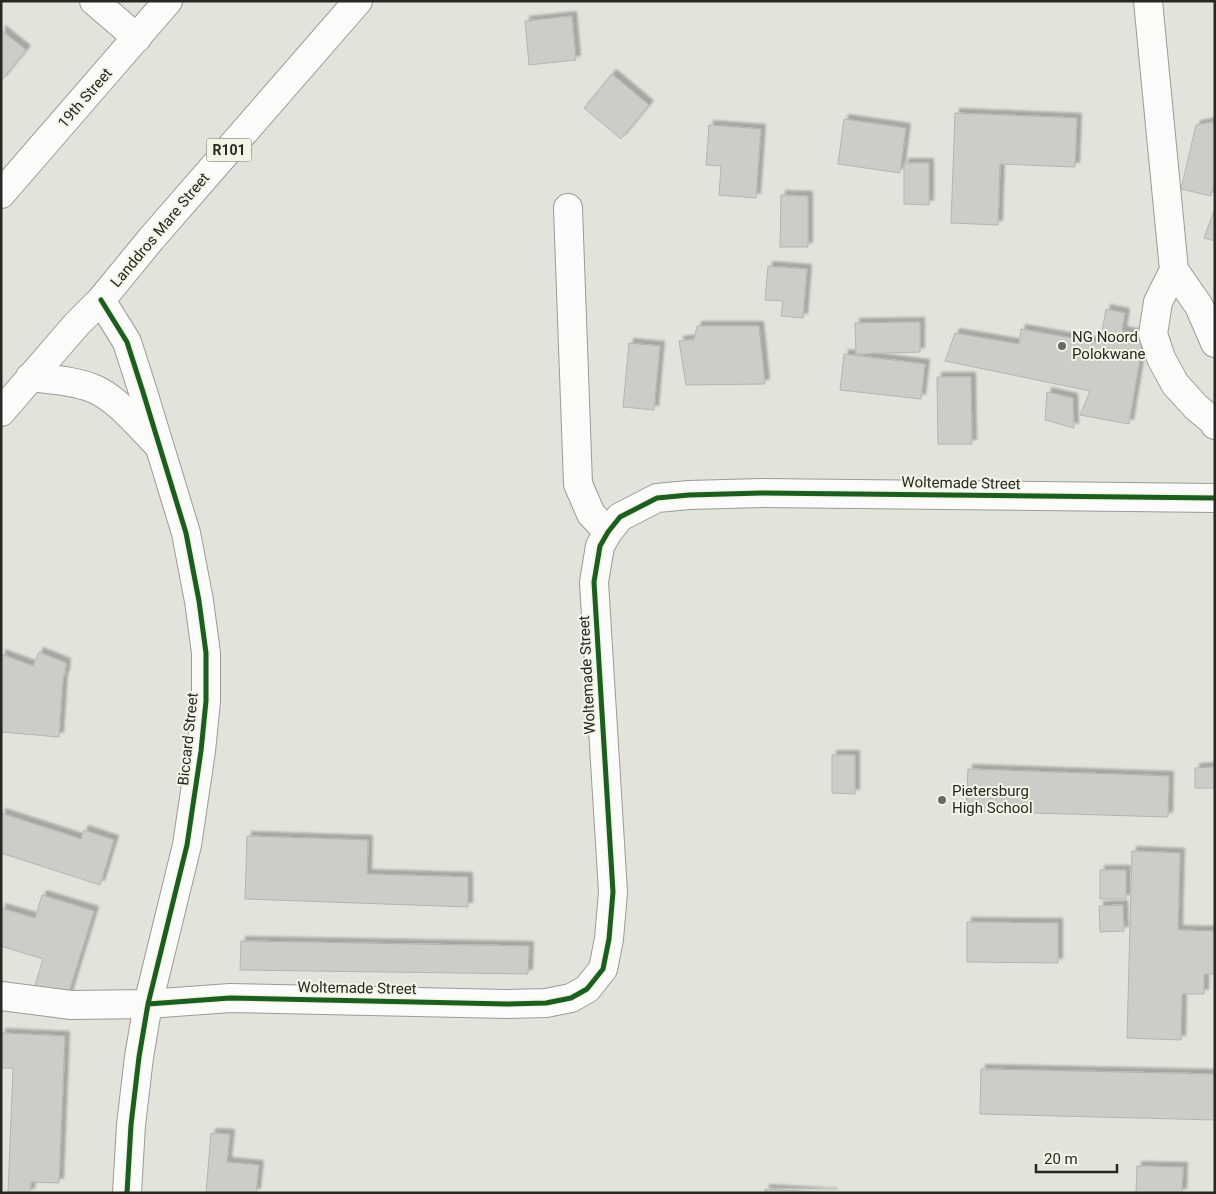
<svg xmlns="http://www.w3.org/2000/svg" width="1216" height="1194" font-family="Roboto,sans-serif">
	<defs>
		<filter id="shadow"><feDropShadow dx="4.5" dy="-4.5" stdDeviation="1" flood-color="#0004"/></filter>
	</defs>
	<rect width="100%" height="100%" fill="#e2e4dc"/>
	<path fill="#cacdc8" stroke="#b2b5b0" filter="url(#shadow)" d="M572,16l4,44 -47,5 -4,-44z
		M1,30l25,20 -25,31z
		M612,74l37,31 -28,34 -37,-31z
		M955,113l122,5 -2,49 -75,-3 -2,61 -47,-2z
		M844,119l62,9 -6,45 -62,-9z
		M1213,122l2,9v50l-4,15 -30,-7 15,-64z
		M709,125l52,4 -5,69 -37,-3 2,-29 -15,-1z
		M904,163h25v42l-25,-1z
		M781,195l27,1v51h-28z
		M1215,208v33l-11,-3z
		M768,266l39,3 -4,49 -22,-2 2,-15 -18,-1z
		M1106,309l19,4 -3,18 22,4 -15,89 -49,-9 10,-24 -145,-30 10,-28 64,11 2,-15 79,14z
		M920,322v30l-64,2 -1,-31z
		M697,326h62l6,58 -79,1 -7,-44 15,-2z
		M629,343l31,3 -6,64 -31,-3z
		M844,354l81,10 -4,35 -81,-9z
		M937,377h34l1,67h-34z
		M1047,392l26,6 1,30 -29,-8z
		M39,652l27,11 -1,11 -2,4 -4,59 -58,-5v-78l32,12z
		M832,755h23v39l-23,-1z
		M1215,767v21h-20v-20z
		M968,769l201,7 -1,41 -202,-6z
		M1,813l80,26 3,-9 30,10 -14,45 -99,-32z
		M247,836l121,4 -1,34 101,3v30l-223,-8z
		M1132,851l48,2 -2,77 37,1v43h-11v20h-22l-1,46 -54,-2z
		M1100,870h26v29h-26z
		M42,895l52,16 -28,91 -33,-10 10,-33 -42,-13v-38l34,10z
		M1123,905l1,26 -24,1 -1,-26z
		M967,922l91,1v40l-91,-1z
		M241,941l288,5 -1,28 -288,-4z
		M1,1033l64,3 -6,147 -28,-1 -1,11h-22l5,-125h-12z
		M981,1069l234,5v46l-235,-6z
		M211,1133l19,1 -3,28 32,3 -3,28h-50z
		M1137,1166l46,1 -1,26h-46z
		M765,1189l68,4h-68z"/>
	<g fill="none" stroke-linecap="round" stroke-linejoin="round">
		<defs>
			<path id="minor" d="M94,1l43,37
				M1148,1l26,269 25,36 16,37
				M1,194l167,-193
				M568,208l10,276 13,30 17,18
				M1174,270l-16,32 -5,32 8,24 14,26 21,23 18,15 1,3
				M101,300l26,42 16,50 43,141 13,68 7,52v48l-5,50 -14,94 -39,159 -9,53 -8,68 -4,68
				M1,996l70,9 77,-1 82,-6 277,6 39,-1 25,-5 16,-9 16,-20 6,-30 4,-47 -19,-310 6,-36 8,-14 12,-15 37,-19 32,-3 73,-2 453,5"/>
			<path id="major" d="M30,377c21,3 42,3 62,11 23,8 49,40 67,58
				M1,412l75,-87 25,-25 50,-61 207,-238"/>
		</defs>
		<use href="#minor" stroke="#9a9b96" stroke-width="30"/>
		<use href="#major" stroke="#9a9b96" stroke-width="30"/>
		<use href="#minor" stroke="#fbfbfa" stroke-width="28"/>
		<use href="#major" stroke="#fbfbfa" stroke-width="28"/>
		<defs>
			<path id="cycleway" d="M101,300l26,42 16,50 43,141 13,68 7,52v48l-5,50 -14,94 -39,159 -9,53 -8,68 -4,68
				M148,1004l82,-6 277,6 39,-1 25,-5 16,-9 16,-20 6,-30 4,-47 -19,-310 6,-36 8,-14 12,-15 37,-19 32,-3 73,-2 453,5"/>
		</defs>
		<use href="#cycleway" stroke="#f2f5e5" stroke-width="8"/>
		<use href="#cycleway" stroke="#1b5e20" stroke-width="5"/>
	</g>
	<g fill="#686a63" stroke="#f2f5e5" stroke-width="2">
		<circle cx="1062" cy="346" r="5"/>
		<circle cx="942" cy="800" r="5"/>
	</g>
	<g text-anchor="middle" stroke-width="4" stroke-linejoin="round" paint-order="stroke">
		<rect fill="#f2f5e5" stroke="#64665c" stroke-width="1" x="206.5" y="138.5" width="45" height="23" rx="4"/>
		<g font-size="14" font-weight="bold" fill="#272822">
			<text x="229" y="155">R101</text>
		</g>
		<g font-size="15" fill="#272822" stroke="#f2f5e5">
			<text transform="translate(85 98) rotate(-49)" y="5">19th Street</text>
			<text transform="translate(160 230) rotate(-50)" y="5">Landdros Mare Street</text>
			<text transform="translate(961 483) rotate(1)" y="5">Woltemade Street</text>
			<text transform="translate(587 675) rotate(-93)" y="5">Woltemade Street</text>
			<text transform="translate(188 739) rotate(-84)" y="5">Biccard Street</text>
			<text transform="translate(357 988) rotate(1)" y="5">Woltemade Street</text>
		</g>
		<g font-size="15" fill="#272822" stroke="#f2f5e5" text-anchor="start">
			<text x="1072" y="342">NG Noord<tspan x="1072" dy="17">Polokwane</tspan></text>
			<text x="952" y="796">Pietersburg<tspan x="952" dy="17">High School</tspan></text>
		</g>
	</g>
	<rect width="1216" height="1194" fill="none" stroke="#272822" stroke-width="5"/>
	<path d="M1036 1164v8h81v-8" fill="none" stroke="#272822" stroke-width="2.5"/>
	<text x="1044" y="1164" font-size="15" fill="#272822" stroke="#f2f5e5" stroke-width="4" paint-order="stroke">20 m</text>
</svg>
